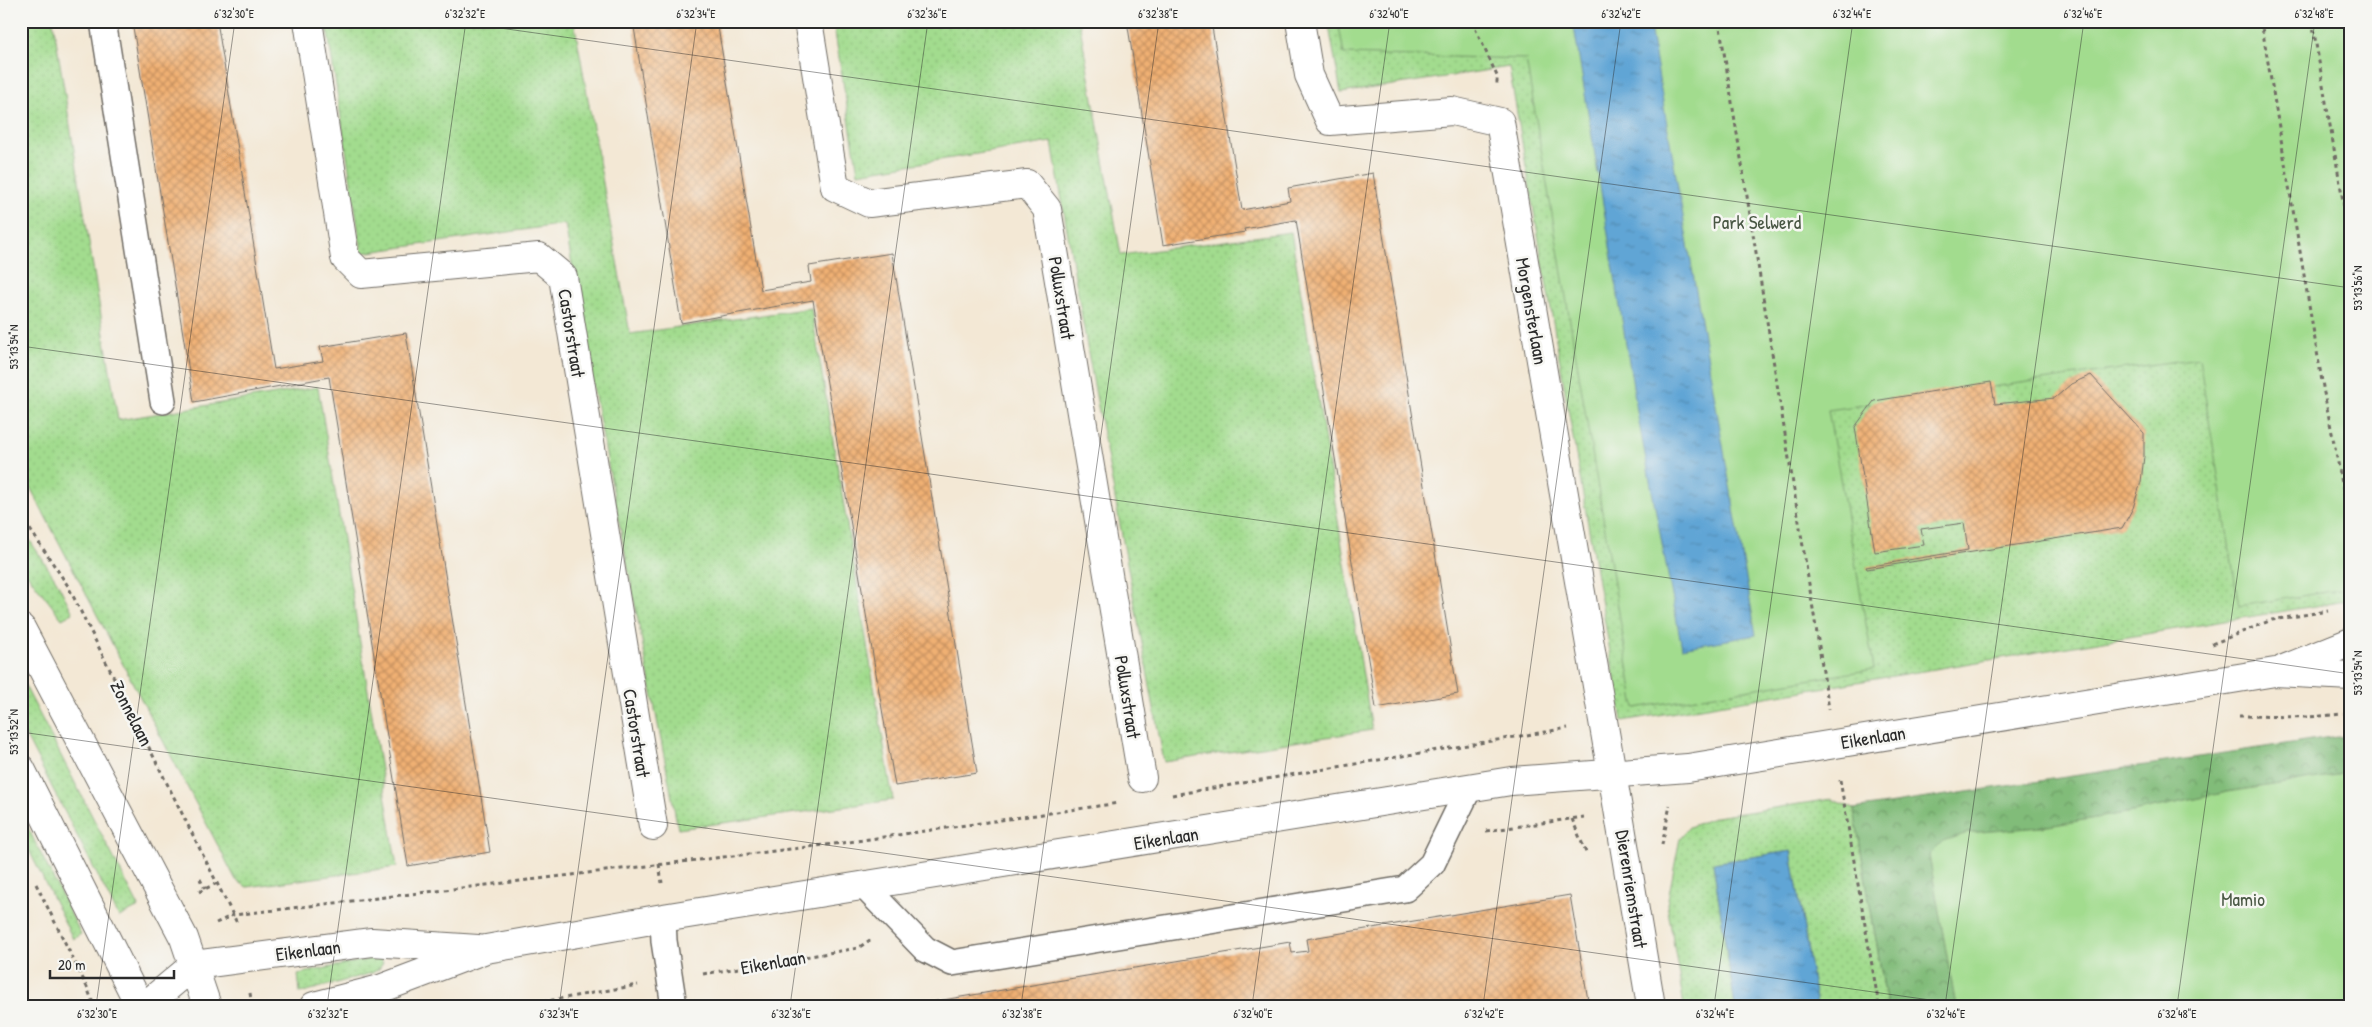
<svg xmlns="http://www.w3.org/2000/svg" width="2372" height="1027" font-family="'Patrick Hand',sans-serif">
	<defs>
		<pattern id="grass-dots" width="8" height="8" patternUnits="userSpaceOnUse" patternTransform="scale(1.25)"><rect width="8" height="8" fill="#a2dc8e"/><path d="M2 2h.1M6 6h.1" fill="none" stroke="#8cbd7b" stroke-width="1.8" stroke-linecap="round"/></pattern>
		<pattern id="forest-crowns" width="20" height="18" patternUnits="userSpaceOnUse" patternTransform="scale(1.25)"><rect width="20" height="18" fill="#81bc79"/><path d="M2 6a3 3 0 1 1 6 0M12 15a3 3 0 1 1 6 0" fill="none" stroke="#6a9963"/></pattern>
		<pattern id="water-ripples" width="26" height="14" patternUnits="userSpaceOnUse" patternTransform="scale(1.25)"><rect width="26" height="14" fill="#60a5d5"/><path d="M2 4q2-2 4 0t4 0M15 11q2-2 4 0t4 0" fill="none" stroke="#4f87ad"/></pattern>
		<pattern id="building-cross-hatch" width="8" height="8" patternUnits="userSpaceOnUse" patternTransform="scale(1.25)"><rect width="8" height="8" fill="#f0b073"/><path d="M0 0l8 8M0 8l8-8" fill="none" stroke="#c38f5f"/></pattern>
	</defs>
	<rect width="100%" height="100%" fill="#f6f6f2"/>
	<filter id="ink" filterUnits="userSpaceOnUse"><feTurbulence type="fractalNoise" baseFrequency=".02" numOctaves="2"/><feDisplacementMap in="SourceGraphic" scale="10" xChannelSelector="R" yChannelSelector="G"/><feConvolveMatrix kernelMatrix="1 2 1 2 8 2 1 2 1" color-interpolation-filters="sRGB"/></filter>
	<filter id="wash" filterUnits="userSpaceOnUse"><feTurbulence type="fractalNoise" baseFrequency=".0096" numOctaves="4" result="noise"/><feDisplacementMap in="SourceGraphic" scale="20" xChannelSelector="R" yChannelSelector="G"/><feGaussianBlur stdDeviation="1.12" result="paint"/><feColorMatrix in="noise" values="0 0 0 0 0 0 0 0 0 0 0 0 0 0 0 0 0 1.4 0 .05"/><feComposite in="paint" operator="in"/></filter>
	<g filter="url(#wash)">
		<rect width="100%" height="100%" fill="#f3e8d5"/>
		<path fill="url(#grass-dots)" stroke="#66845c" d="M21,21h32l65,399 200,-33 79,480 -150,20 -11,-7 -215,-410z
			M326,21h248l56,313 181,-26 82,492 -215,29 -85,-443 -28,-162 -203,29z
			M833,21h246l42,234 170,-23 81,498 -208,32 -75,-404 -37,-216 -194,31z
			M1328,21h245l91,90 609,186 78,112v191l-729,121 -113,-654 -168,26z
			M21,527l35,53 17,33 -11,6 -41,-53z
			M21,678l118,229 -20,10 -98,-190z
			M1831,799l23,10 33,197h-70l-26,-155 -78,12 22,143h-51l-17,-102 13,-66 9,-11 27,-10z
			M21,814l60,120 -8,5 -52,-105z
			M379,957l4,6 -4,6 -7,4 -72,20 -2,-19z"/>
		<path fill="url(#forest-crowns)" stroke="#567452" d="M2351,734v39l-123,19 -95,20 -91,15 -74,6 -39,22 27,151h-69l-33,-197z"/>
		<path fill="#a2dc8e" stroke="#66845c" d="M1338,21h1013v567l-112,18 -40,-248 -371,52 46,259 -239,39 -109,-649 -182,-5z
			M2351,773v233h-395l-27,-151 14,-14 25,-8 74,-6 91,-15 95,-20z"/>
		<path fill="url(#water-ripples)" stroke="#466880" d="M1573,21h76l107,614 -74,13 -43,-225z
			M1791,851l26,155h-82l-22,-143z"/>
		<g id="blocks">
			<path fill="url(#building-cross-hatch)" d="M132,21h85l57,348 49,-8 -3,-14 86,-14 84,519 -82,14 -79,-489 -135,25z
				M633,21h84l44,269 50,-8 -2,-16 83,-13 85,520 -82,13 -82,-486 -132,23z
				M1127,21h84l31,189 48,-9 -2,-13 85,-15 85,521 -82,14 -80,-488 -52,9 1,3 -82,13z
				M2091,375l53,58v23l-3,26 -8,26 -11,20 -255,41 -1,-2 102,-17 -4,-27 -43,6 3,16 -49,7 -20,-125 19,-26 117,-19 4,22 60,-6 16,-14z
				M1570,895l19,111h-682l383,-64 2,11 16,-2 -2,-12z"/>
		</g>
	</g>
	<g filter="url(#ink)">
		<use href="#blocks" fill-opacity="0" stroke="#716d66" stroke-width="1"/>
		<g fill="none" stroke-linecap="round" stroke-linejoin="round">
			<defs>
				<path id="service" d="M103,21l60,380
					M863,885l62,64 27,14 453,-74 27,-25 37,-76
					M663,918l1,23 10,65"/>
				<path id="minor" d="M308,21l37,237 16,16 178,-17 24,20 90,549
					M808,21l27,166 34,16 158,-19 20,25 95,569
					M1300,21l9,54 21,46 122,-10 48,11 112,651"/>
				<path id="tertiary" d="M1612,773l39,233"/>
				<path id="secondary" d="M21,628l163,310 23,68
					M2284,669l67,-27
					M21,769l119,237
					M145,1006l49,-41 178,-23 106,7
					M314,1006l66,-17 106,-40 177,-31 848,-137 177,-13 587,-96 76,4"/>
			</defs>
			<use href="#service" stroke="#716d66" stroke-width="28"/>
			<use href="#minor" stroke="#716d66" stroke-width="30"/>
			<use href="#tertiary" stroke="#716d66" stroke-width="30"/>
			<use href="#secondary" stroke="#716d66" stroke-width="30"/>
			<path stroke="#716d66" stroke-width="3" stroke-dasharray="4 4" stroke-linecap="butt" d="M1472,21l25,55v10
				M1719,21l110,688
				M2261,21l63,372 27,135
				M2312,21l39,226
				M21,516l47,70 13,26 156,311
				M2212,644l60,-24 56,-9
				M2239,716l70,1 34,-3
				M1840,780l39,226
				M1172,795l396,-67
				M1572,819l15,36
				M1486,831l98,-14
				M1662,845l8,-40
				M659,864l3,19
				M200,879l5,10
				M36,884l51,103 7,19
				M199,892l18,-9
				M216,923l17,-8 609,-72 277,-40
				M703,974l155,-26 12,-8
				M250,993l2,13
				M519,1006l119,-21"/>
			<use href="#service" stroke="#fff" stroke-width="25"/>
			<use href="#minor" stroke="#fff" stroke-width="28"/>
			<use href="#tertiary" stroke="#fff" stroke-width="28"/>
			<use href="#secondary" stroke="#fff" stroke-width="28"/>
		</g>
	</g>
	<path fill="none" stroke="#2b2b2b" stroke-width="1" stroke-opacity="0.45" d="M450,21l1901,267M21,346l2330,328M21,732l1952,274M96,1006l139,-985M327,1006l139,-985M559,1006l138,-985M790,1006l138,-985M1021,1006l138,-985M1252,1006l138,-985M1483,1006l138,-985M1714,1006l139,-985M1945,1006l139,-985M2177,1006l138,-985"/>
	<g text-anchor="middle" stroke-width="5" stroke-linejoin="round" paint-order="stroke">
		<g font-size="19" fill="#495744" stroke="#f6f6f2">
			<text x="1757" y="229">Park Selwerd</text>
			<text x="2243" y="906">Mamio</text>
		</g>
		<g font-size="19" fill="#2b2b2b" stroke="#f6f6f2">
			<text transform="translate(1062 298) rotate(81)" y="7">Polluxstraat</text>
			<text transform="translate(1532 311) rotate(80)" y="7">Morgensterlaan</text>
			<text transform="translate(572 333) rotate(81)" y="7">Castorstraat</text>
			<text transform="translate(1128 697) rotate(81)" y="7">Polluxstraat</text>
			<text transform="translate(132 713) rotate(63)" y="7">Zonnelaan</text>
			<text transform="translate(637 733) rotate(81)" y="7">Castorstraat</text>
			<text transform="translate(1873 737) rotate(-9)" y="7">Eikenlaan</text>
			<text transform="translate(1166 838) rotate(-9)" y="7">Eikenlaan</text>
			<text transform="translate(1632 889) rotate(81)" y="7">Dierenriemstraat</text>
			<text transform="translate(308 950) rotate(-7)" y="7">Eikenlaan</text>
			<text transform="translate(773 962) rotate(-10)" y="7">Eikenlaan</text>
		</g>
	</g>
	<rect width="2372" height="1027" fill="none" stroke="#f6f6f2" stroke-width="55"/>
	<path d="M50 970v8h124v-8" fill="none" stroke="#2b2b2b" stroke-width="2.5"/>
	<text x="58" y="970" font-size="15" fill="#2b2b2b" stroke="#f6f6f2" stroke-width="4" paint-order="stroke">20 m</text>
	<rect x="28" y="28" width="2316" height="972" fill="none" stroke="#2b2b2b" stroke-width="2"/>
	<g font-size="12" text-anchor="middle" fill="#2b2b2b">
		<text x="234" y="18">6°32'30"E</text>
		<text x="465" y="18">6°32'32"E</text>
		<text x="696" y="18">6°32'34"E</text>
		<text x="927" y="18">6°32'36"E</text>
		<text x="1158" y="18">6°32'38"E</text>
		<text x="1389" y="18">6°32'40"E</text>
		<text x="1621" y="18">6°32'42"E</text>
		<text x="1852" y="18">6°32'44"E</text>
		<text x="2083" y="18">6°32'46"E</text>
		<text x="2314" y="18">6°32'48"E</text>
		<text transform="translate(2358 288) rotate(-90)" y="4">53°13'56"N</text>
		<text transform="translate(14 347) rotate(-90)" y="4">53°13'54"N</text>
		<text transform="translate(2358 673) rotate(-90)" y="4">53°13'54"N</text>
		<text transform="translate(14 732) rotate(-90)" y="4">53°13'52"N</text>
		<text x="97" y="1018">6°32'30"E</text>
		<text x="328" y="1018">6°32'32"E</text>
		<text x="559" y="1018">6°32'34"E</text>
		<text x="791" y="1018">6°32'36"E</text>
		<text x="1022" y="1018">6°32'38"E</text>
		<text x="1253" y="1018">6°32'40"E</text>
		<text x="1484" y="1018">6°32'42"E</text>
		<text x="1715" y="1018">6°32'44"E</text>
		<text x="1946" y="1018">6°32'46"E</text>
		<text x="2177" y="1018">6°32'48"E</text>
	</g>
</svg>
